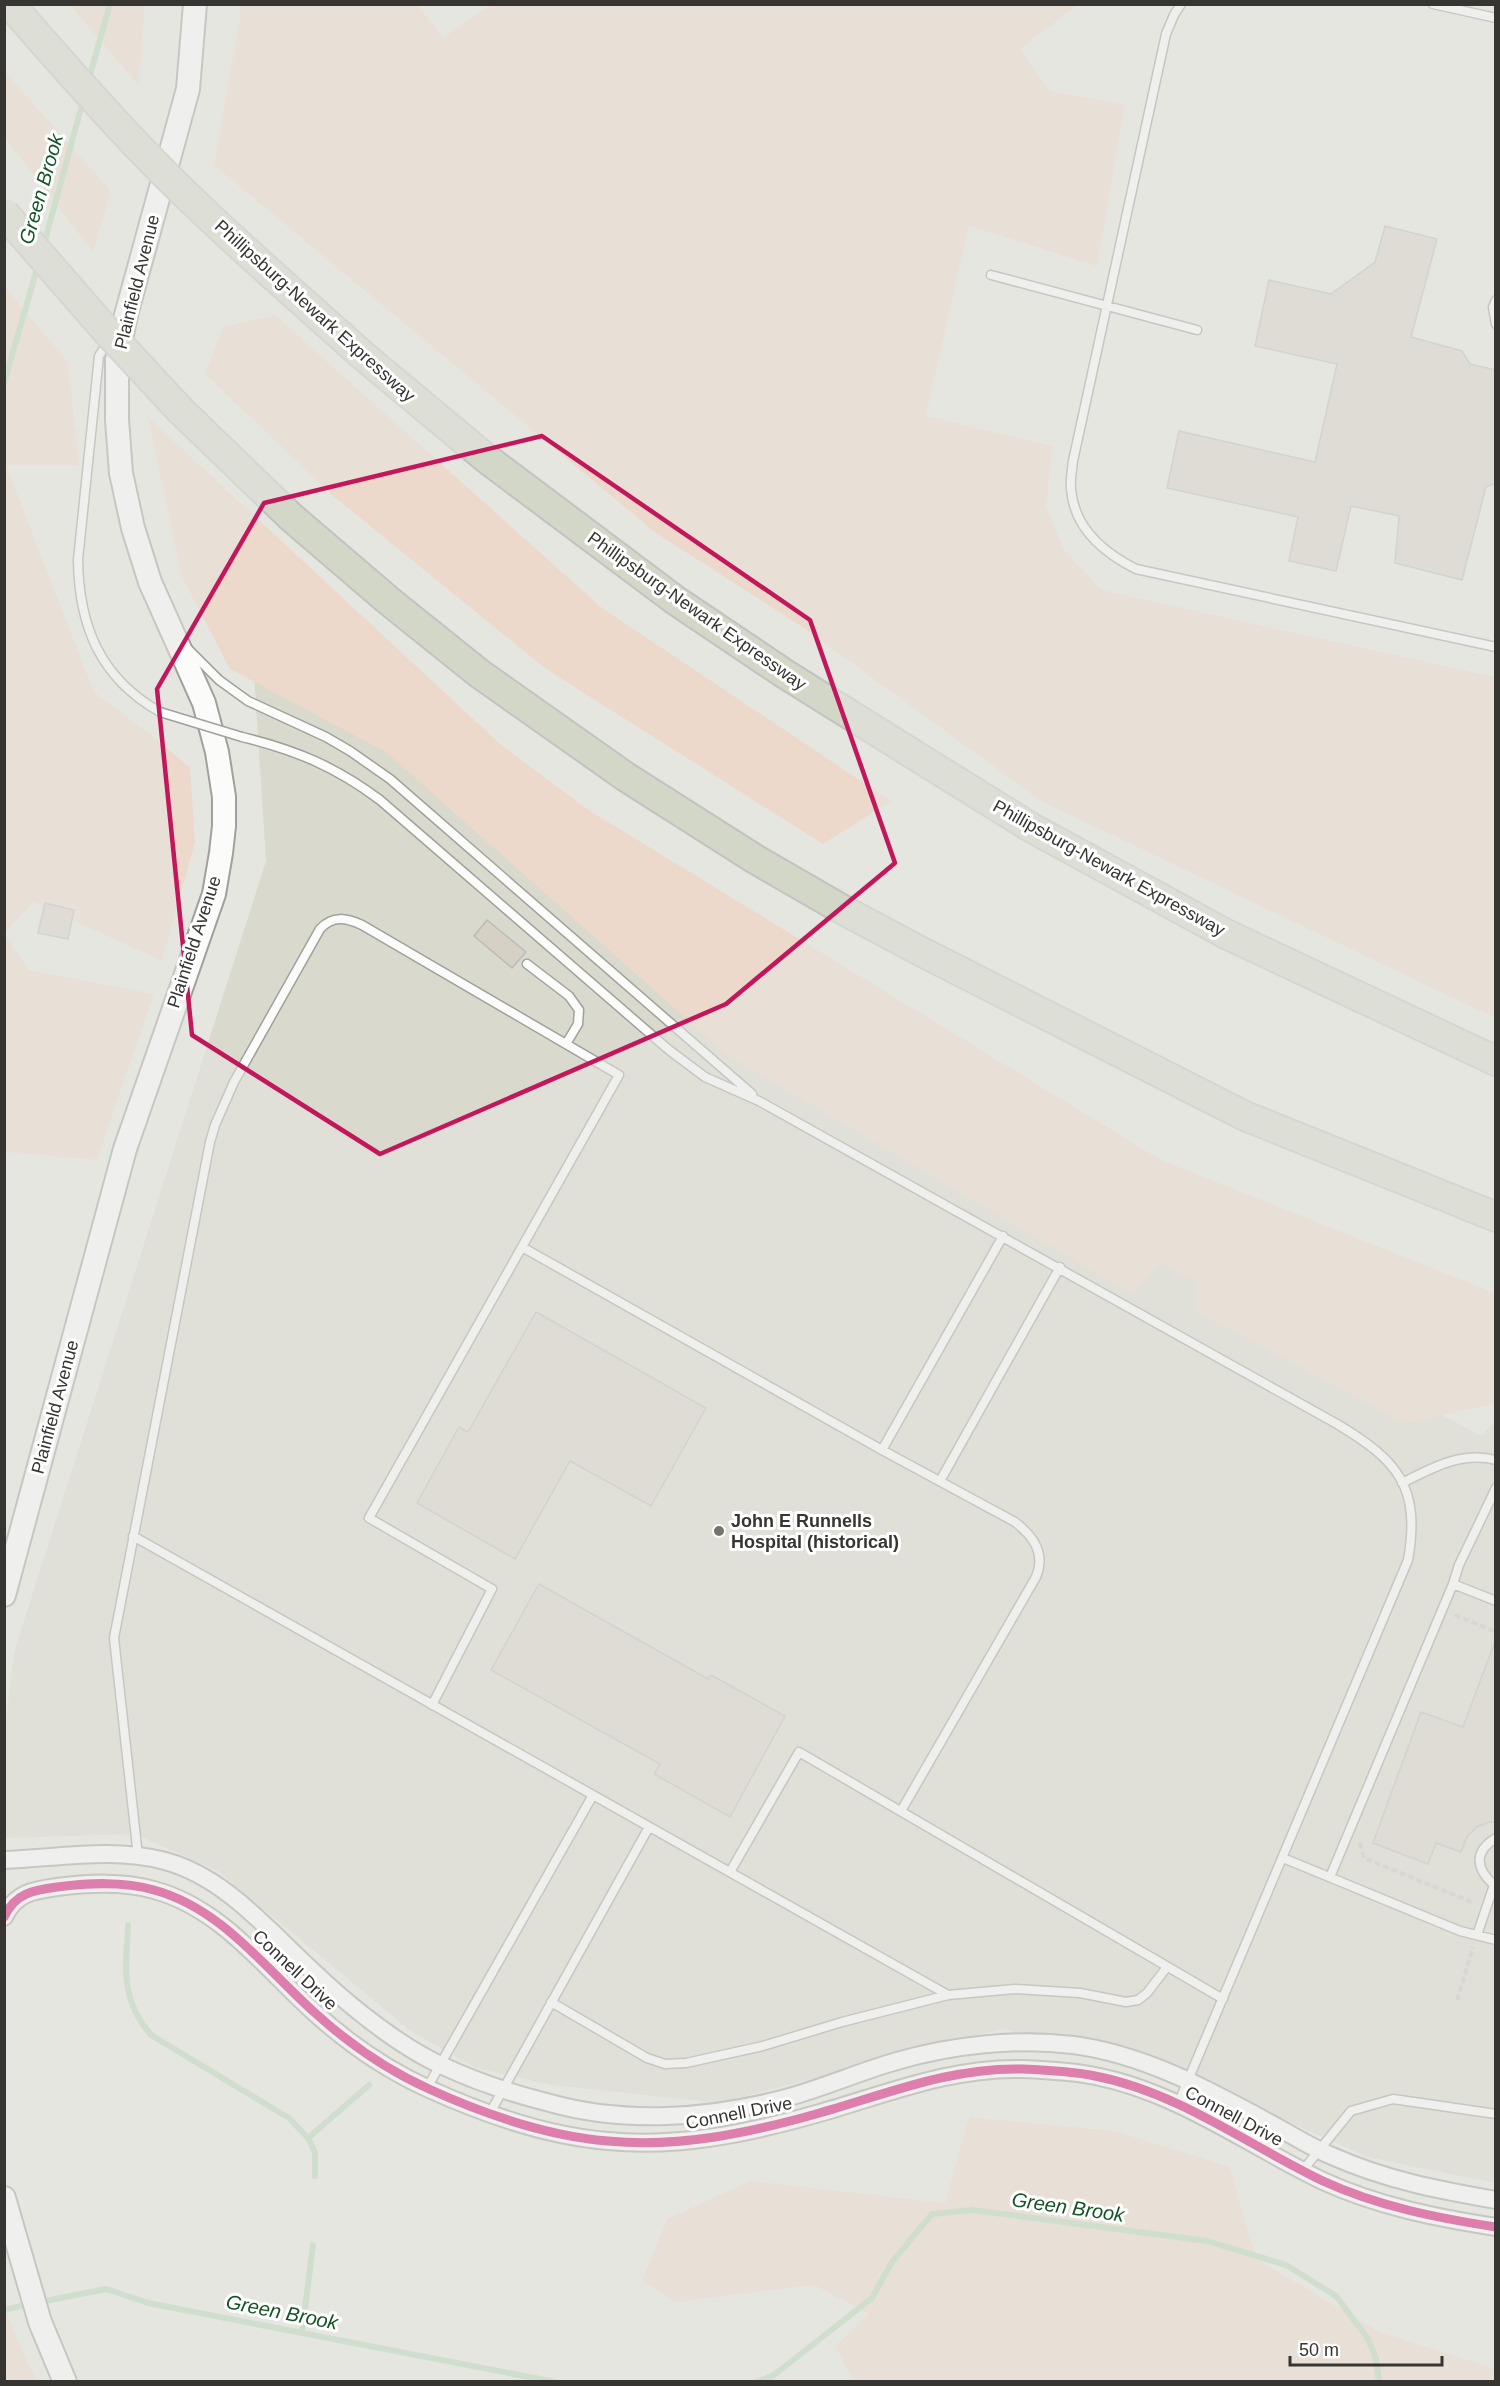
<svg xmlns="http://www.w3.org/2000/svg" width="1500" height="2386" font-family="Arial,sans-serif">
	<rect width="100%" height="100%" fill="#e6e6e1"/>
	<path fill="#dad9ce" d="M252,642l507,402 722,392 14,-15v762l-128,-26 -153,-69 -211,-59 -284,74 -167,-18 -76,-17 -64,-36 -194,-161 -83,-37 -130,4 -1,-100 10,-86 252,-791z"/>
	<path fill="#ecd9cb" d="M70,5h75l-6,81z
		M239,5h179l25,33 47,-33h588l-58,44 30,42 75,14 -28,161 -128,-40 -43,190 127,30 -7,60 18,44 38,40 393,87v341l-454,-217 -240,-175 -145,-93 -442,-368 26,-148z
		M5,72l106,119 -18,61 -88,-114z
		M4,285l64,78 11,102h-73l88,227 65,49 31,27 5,74 -33,119 -129,-59 -28,31z
		M275,315l327,293 289,193 -68,43 -277,-175 -214,-174 -127,-121 18,-47z
		M148,417l352,327 90,67 571,349 334,133v111l-90,19 -208,-112v-29l-39,-20 -24,33 -408,-241 -340,-302 -156,-83 -49,-94z
		M4,934l25,36 125,24 -57,166 -92,-8z
		M969,2117l146,14 115,36 26,92 122,72 117,38v12h-641l-19,-35 34,-32 -55,-29 -139,17 -33,-21 25,-62 83,-38 195,22z
		M4,2305l13,34 20,42h-32z"/>
	<g fill="none" stroke-linecap="round" stroke-linejoin="round">
		<path stroke="#b6d4b7" stroke-width="6" d="M88,82l22,-78
			M44,244l39,-143
			M4,383l34,-118
			M128,1925c-2,45 -8,74 23,110l138,83 19,20 7,14v24
			M308,2138l61,-53
			M40,2302l66,-13 42,14 407,79
			M4,2310l26,-6
			M302,2333l11,-88
			M757,2382l17,-7 98,-77 20,-36 40,-48 40,-4 235,31 79,24 50,31 32,43 8,20 3,23"/>
	</g>
	<path fill="#d6d0c5" stroke="#bcbbb8" stroke-width="1.5" d="M1385,226l52,13 -26,98 51,14 8,13 26,6v113l-10,4 -24,93 -67,-17 4,-47 -48,-10 -15,65 -47,-10 9,-44 -131,-29 12,-57 136,31 22,-98 -82,-18 14,-66 62,14 44,-32z
		M45,903l29,7 -6,29 -30,-6z
		M487,920l39,32 -14,16 -38,-32z
		M536,1312l170,96 -55,98 -81,-45 -55,98 -98,-56 42,-76 9,5z
		M539,1584l169,95 3,-4 74,41 -55,101 -76,-43 6,-10 -169,-94z
		M1494,1644h2v178h-7l-12,5 -10,10 -6,15 -25,-9 -8,21 -55,-21 48,-131 42,15z"/>
	<g fill="none" stroke-linecap="round" stroke-linejoin="round">
		<defs>
			<path id="lane" d="M1181,4l-7,11 -8,19 -93,427c-1,9 -3,19 -2,28 3,39 33,64 65,80l360,78
				M1433,4l63,14
				M991,275l206,55
				M1496,300l-3,7 3,17
				M109,340l-10,16 -21,204c1,66 22,118 82,152
				M188,649l31,31 29,21 78,36 24,14 40,28 362,315
				M242,737c54,13 94,30 138,63l289,250 36,27 54,24 578,323c60,36 84,62 71,136l-230,544
				M527,964l42,32 10,14 -1,14 -12,20
				M522,1247l360,203 133,72c18,14 31,31 21,55l-135,234
				M882,1450l121,-214
				M940,1481l120,-214
				M1402,1483c30,-15 59,-32 94,-23
				M1496,1488l-37,77 -6,19 43,17
				M133,1536l815,459
				M138,1856l-24,-218 96,-496 5,-17 19,-43 86,-153c13,-14 26,-11 42,-4l257,150 -250,443 123,71 -60,116
				M1283,1858l177,73 36,9
				M730,1872l69,-120 424,247
				M1330,1877l123,-293
				M1494,1885c-18,-16 -21,-33 2,-47
				M1477,1935l17,-50h2
				M551,2002l96,56 18,6 21,-1 77,-17 79,-24 106,-27 67,-6 65,4 46,9 12,-2 9,-7 20,-26
				M427,2088l166,-293
				M490,2113l159,-286
				M1303,2170l48,-59 42,-12 103,15"/>
			<path id="street" d="M4,1860c54,-2 109,-13 161,1 63,17 107,74 154,116 33,31 83,71 124,89 34,16 71,28 107,37 75,21 158,15 232,-4 39,-10 76,-27 115,-38 55,-16 119,-23 176,-16 70,9 134,44 195,77 21,11 42,25 64,34 54,24 106,34 164,44
				M4,1917c11,-24 30,-27 53,-30 32,-4 66,-6 97,3 67,18 111,78 160,122 34,31 73,58 115,77 55,25 118,47 179,52 70,7 141,-8 208,-27 68,-19 134,-47 206,-45 24,1 49,2 73,7 83,16 153,69 228,105 54,25 114,37 173,46"/>
			<path id="secondary" d="M4,1595l121,-446 89,-255 7,-41 3,-27v-29l-7,-45 -13,-49 -54,-121 -17,-54 -12,-55 -4,-53v-60l9,-45 62,-226 7,-85
				M4,2198l36,124 25,60"/>
			<path id="highway" d="M361,354l126,105 188,141 110,74 160,100 87,54 194,106 270,127
				M291,517l98,84 91,73 146,103 129,82 90,52 77,41 323,164 251,101"/>
		</defs>
		<use href="#lane" stroke="#a0a09c" stroke-width="11"/>
		<use href="#street" stroke="#a0a09c" stroke-width="20"/>
		<use href="#secondary" stroke="#a0a09c" stroke-width="26"/>
		<use href="#highway" stroke="#c3c2c0" stroke-width="32"/>
		<path stroke="#c6c5c3" stroke-width="4" stroke-dasharray="6 3" stroke-linecap="butt" d="M1455,1615l41,17
			M1360,1843l4,15 110,45
			M1457,2000l16,-53"/>
		<use href="#lane" stroke="#fbfbfa" stroke-width="8"/>
		<use href="#street" stroke="#fbfbfa" stroke-width="16"/>
		<use href="#secondary" stroke="#fbfbfa" stroke-width="22"/>
		<use href="#highway" stroke="#d2d7c8" stroke-width="28"/>
		<defs>
			<path id="lane-bridge" d="M160,712l82,25"/>
			<path id="highway-bridge" d="M10,4c45,52 90,103 137,152 68,70 142,133 214,198
				M4,213l99,114 78,84 110,106"/>
		</defs>
		<use href="#lane-bridge" stroke="#a0a09c" stroke-width="11" stroke-linecap="butt"/>
		<use href="#highway-bridge" stroke="#c3c2c0" stroke-width="32" stroke-linecap="butt"/>
		<use href="#lane-bridge" stroke="#fbfbfa" stroke-width="8"/>
		<use href="#highway-bridge" stroke="#d2d7c8" stroke-width="28"/>
		<defs>
			<path id="cycleway" d="M4,1917c11,-24 30,-27 53,-30 32,-4 66,-6 97,3 67,18 111,78 160,122 34,31 73,58 115,77 55,25 118,47 179,52 70,7 141,-8 208,-27 68,-19 134,-47 206,-45 24,1 49,2 73,7 83,16 153,69 228,105 54,25 114,37 173,46"/>
		</defs>
		<use href="#cycleway" stroke="#fff" stroke-width="13"/>
		<use href="#cycleway" stroke="#d6006c" stroke-width="9"/>
	</g>
	<path d="M0 0H1500V2386H0ZM542,436l268,184 85,243 -169,141 -346,150 -188,-119 -35,-346 107,-186z" fill="#e6e6e1" fill-opacity=".55" fill-rule="evenodd"/>
	<path fill="none" stroke="#c2185b" stroke-width="4.5" stroke-linejoin="round" d="M542,436l268,184 85,243 -169,141 -346,150 -188,-119 -35,-346 107,-186z"/>
	<circle fill="#74736f" stroke="#fff" stroke-width="2" cx="719" cy="1531" r="6"/>
	<g text-anchor="middle" stroke-width="6" stroke-linejoin="round" paint-order="stroke">
		<g font-size="18" fill="#363532" stroke="#fff">
			<text transform="translate(137 282) rotate(-76)" y="6">Plainfield Avenue</text>
			<text transform="translate(315 311) rotate(42)" y="6">Phillipsburg-Newark Expressway</text>
			<text transform="translate(697 611) rotate(35)" y="6">Phillipsburg-Newark Expressway</text>
			<text transform="translate(1109 868) rotate(29)" y="6">Phillipsburg-Newark Expressway</text>
			<text transform="translate(194 942) rotate(-72)" y="6">Plainfield Avenue</text>
			<text transform="translate(55 1407) rotate(-75)" y="6">Plainfield Avenue</text>
			<text transform="translate(295 1970) rotate(43)" y="6">Connell Drive</text>
			<text transform="translate(739 2113) rotate(-11)" y="6">Connell Drive</text>
			<text transform="translate(1234 2116) rotate(28)" y="6">Connell Drive</text>
		</g>
		<g font-size="18" font-weight="bold" fill="#363532" stroke="#fff" text-anchor="start">
			<text x="731" y="1527">John E Runnells<tspan x="731" dy="21">Hospital (historical)</tspan></text>
		</g>
		<g font-size="20" font-style="italic" fill="#135423" stroke="#fff">
			<text transform="translate(41 189) rotate(-74)" y="7">Green Brook</text>
			<text transform="translate(1068 2207) rotate(8)" y="7">Green Brook</text>
			<text transform="translate(282 2312) rotate(11)" y="7">Green Brook</text>
		</g>
	</g>
	<rect width="1500" height="2386" fill="none" stroke="#363532" stroke-width="12"/>
	<path d="M1290 2356v9h152v-9" fill="none" stroke="#363532" stroke-width="3"/>
	<text x="1299" y="2356" font-size="18" fill="#363532" stroke="#ffffff" stroke-width="4.5" paint-order="stroke">50 m</text>
</svg>
